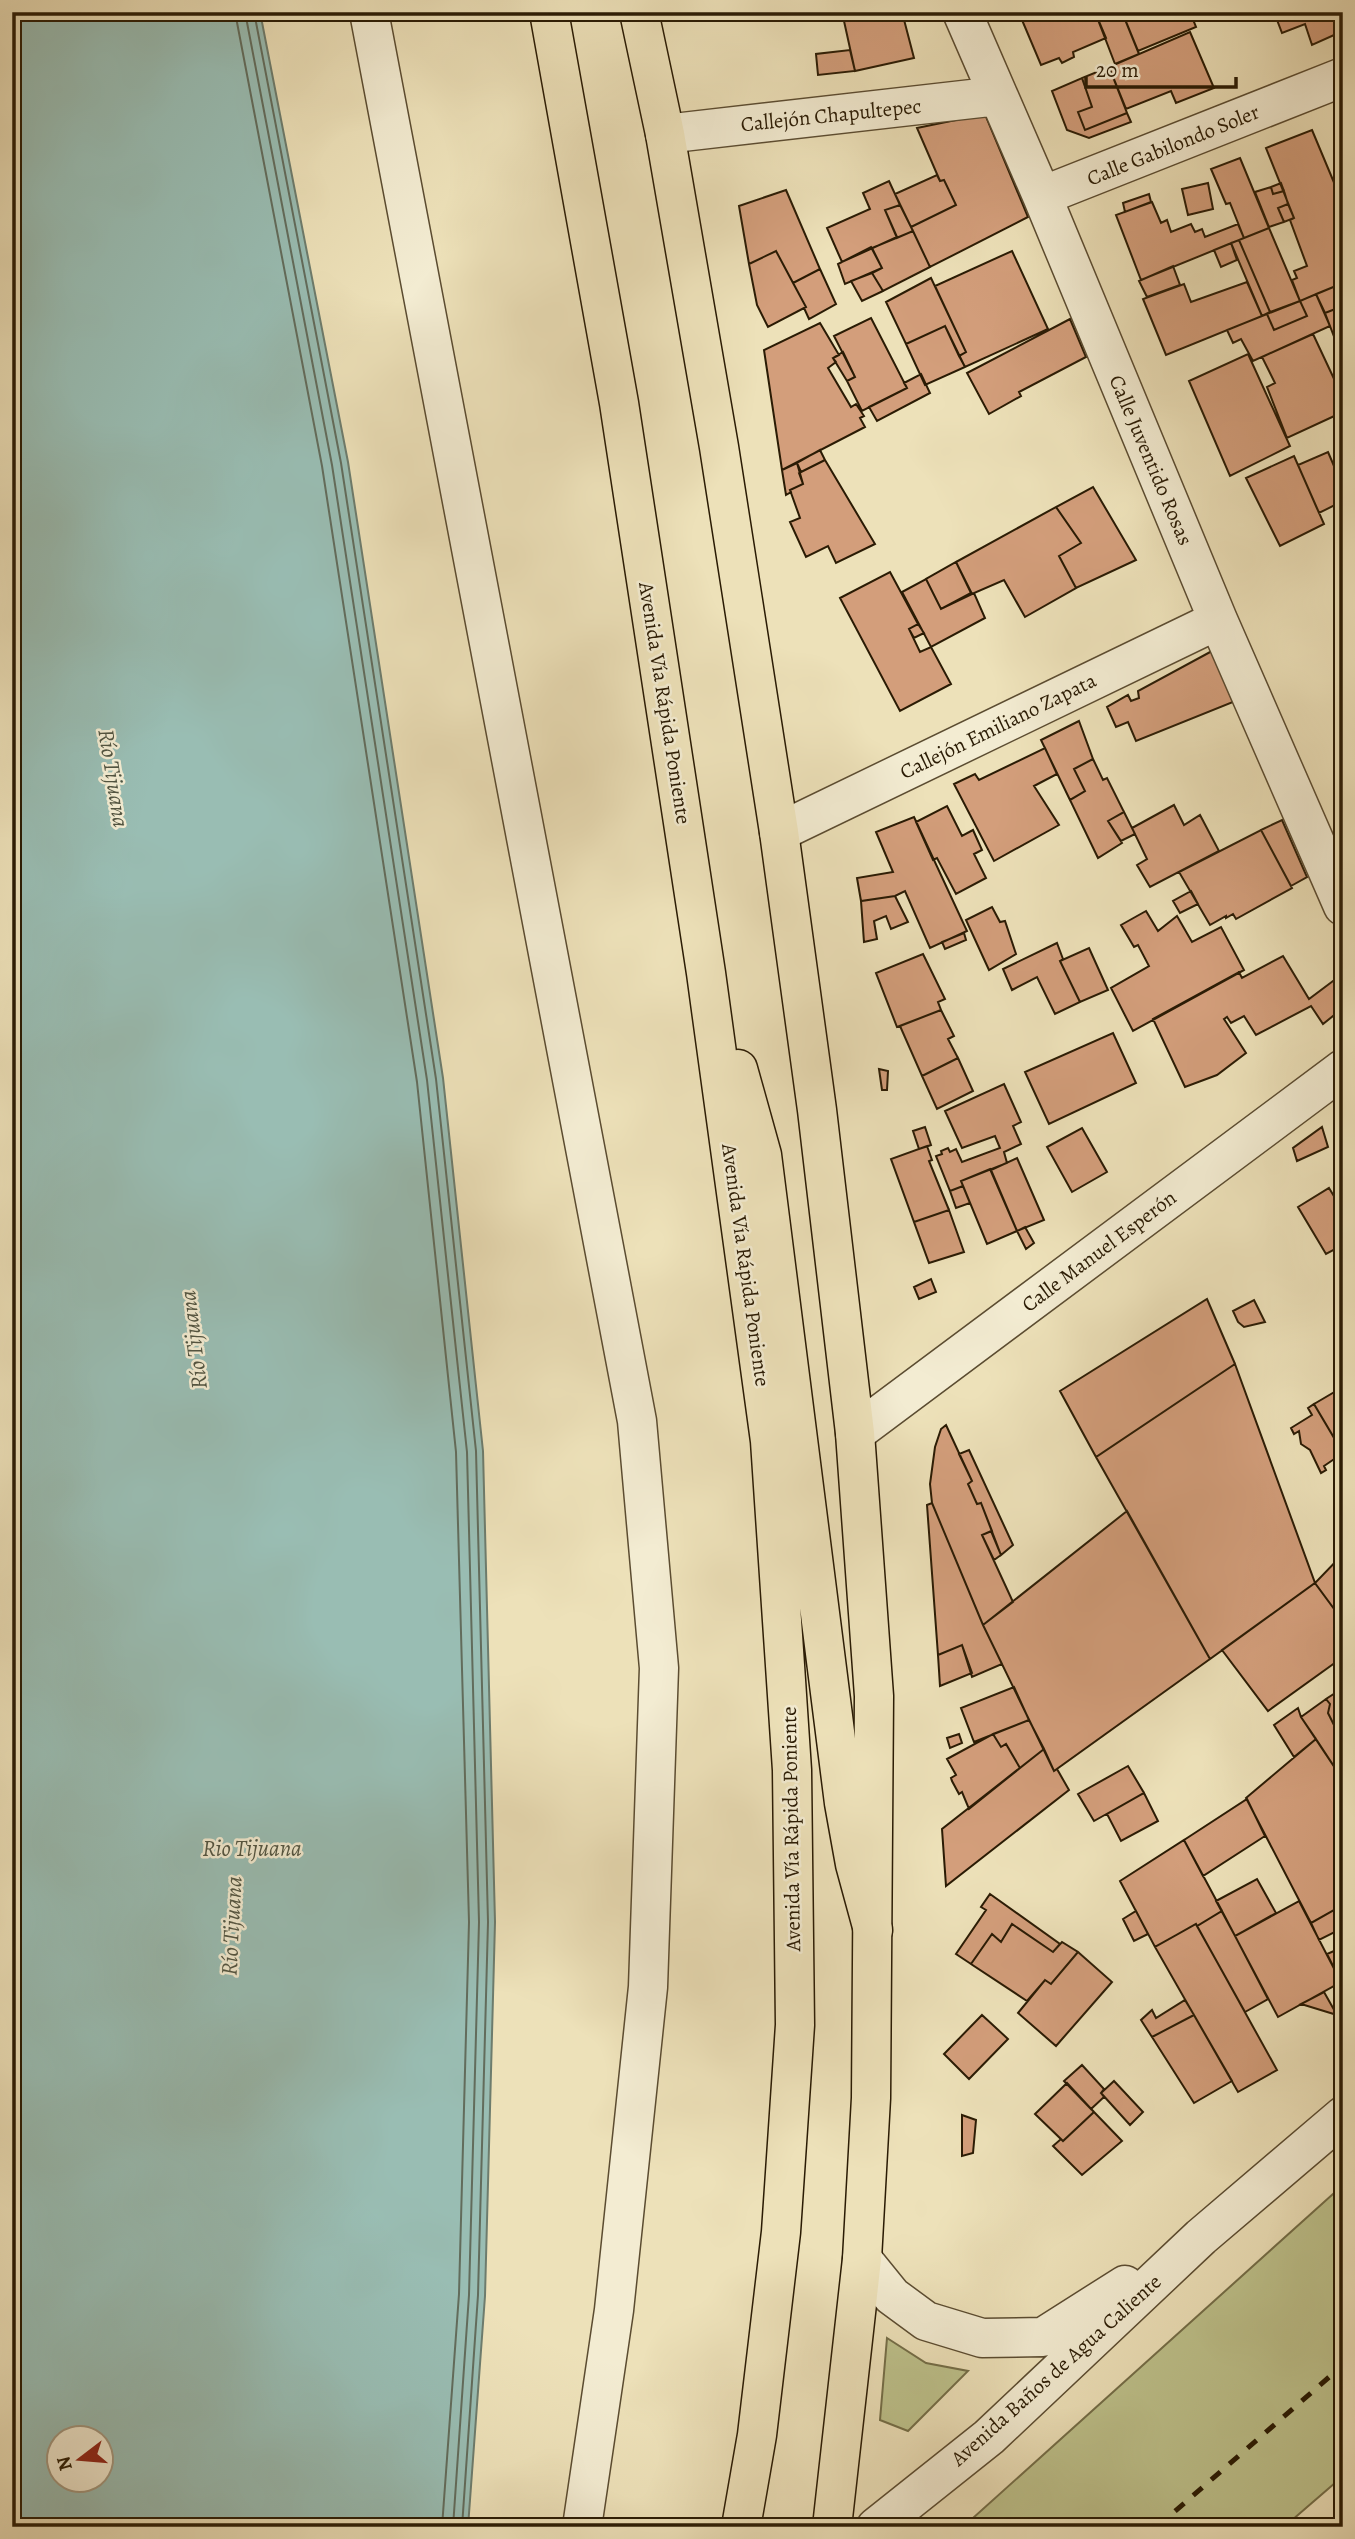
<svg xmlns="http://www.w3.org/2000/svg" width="1355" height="2539" font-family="Alegreya,serif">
	<rect width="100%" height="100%" fill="#ede1b9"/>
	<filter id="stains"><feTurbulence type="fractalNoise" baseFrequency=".00286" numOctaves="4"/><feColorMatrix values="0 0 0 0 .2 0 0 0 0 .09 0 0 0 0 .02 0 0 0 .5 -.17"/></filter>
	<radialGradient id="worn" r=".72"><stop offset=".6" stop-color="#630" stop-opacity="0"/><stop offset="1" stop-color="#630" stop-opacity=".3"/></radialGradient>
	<path fill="#bdc18b" stroke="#746e48" stroke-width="2" d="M1343,2185v291l-59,51h-321z
		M887,2338l39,25 42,8 -60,60 -28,-11z"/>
	<path fill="#99bdb3" stroke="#6d7c6d" stroke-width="2" fill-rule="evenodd" d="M12,12h248l88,450 95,616 40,373 12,471 -10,374 -17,231h-456zM60,2438h42v42h-42z"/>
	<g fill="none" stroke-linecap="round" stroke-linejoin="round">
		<path stroke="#626c5c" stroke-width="2" d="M235,12l87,454 95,616 39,370 13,470 -10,372 -17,233
			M245,12l87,453 95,615 40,372 12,470 -10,373 -16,232
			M254,12l87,451 95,616 40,372 12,471 -10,373 -16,232"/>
	</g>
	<path fill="#d39e7b" stroke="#2a1b04" stroke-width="2" d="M842,12h60l12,46 -59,13z
		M1043,12h52l11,26 -33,14 1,5 -12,6 -3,-5 -18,7 -19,-45z
		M1095,12h27l17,42 -24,10z
		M1122,12h68l6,15 -58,24z
		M1274,12h66l3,8v11l-31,14 -7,-21 -23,9z
		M1190,32l24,56 -38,15 -5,-12 -45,18 -17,-42z
		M850,50l5,21 -37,4 -2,-21z
		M1109,67l18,46 -42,17 -7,-18 14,-5 -10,-29z
		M1082,78l10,29 -14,5 7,18 42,-17 4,9 -42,16 -22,-8 -15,-39z
		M985,114l43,103 -98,50 -19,-40 45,-22 -12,-25 -4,1 -23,-53z
		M1312,130l31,74v79l-43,18 -8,-21 5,-2 -3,-7 13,-5 -17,-46 4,-2 -28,-70z
		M1240,158l29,70 -25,10 -14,-35 -4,1 -15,-35z
		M937,175l3,6 4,-1 12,25 -45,22 -16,-33z
		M889,181l11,24 -15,5 12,27 -55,25 -15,-34 43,-19 -7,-16z
		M1208,183l5,26 -25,6 -6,-26z
		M1281,183l3,8 -11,3 -2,-7z
		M1271,187l2,7 11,-3 4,13 -10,4 6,14 -15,5 -14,-35z
		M786,190l34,79 -27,14 -17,-32 -27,13 -10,-58z
		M1149,194l2,8 -26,10 -2,-9z
		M1152,202l9,21 6,-3 4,12 20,-8 4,8 7,-3 3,8 33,-13 6,14 -103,42 -25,-65z
		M1288,204l6,14 -10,4 -6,-14z
		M900,205l13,26 -16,7 -12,-28z
		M1269,228l31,73 -30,11 -31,-72z
		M913,231l17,36 -47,24 -11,-18 10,-5 -10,-20z
		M1239,240l31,72 -8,4 -31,-73z
		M1231,243l6,17 -16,7 -7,-17z
		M871,247l11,21 -37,16 -7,-20z
		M776,251l30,56 -38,20 -11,-22 -8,-41z
		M1012,251l36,78 -83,38 -6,-11 7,-4 -31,-66z
		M1173,266l7,19 -33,12 -8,-16z
		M820,269l16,35 -27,15 -5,-11 2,-1 -13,-24z
		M872,273l11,18 -21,10 -11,-20z
		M931,278l35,74 -7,4 -14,-30 -39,18 -20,-42z
		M1247,282l15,34 -96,39 -23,-56 41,-15 7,18z
		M1343,283v23l-18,7 -9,-19z
		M1316,294l14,32 -77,35 -12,-22 -8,4 -6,-13 40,-16 7,16 33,-14 -7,-15z
		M1300,301l7,15 -33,14 -7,-16z
		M1343,306v54l-18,-47z
		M871,318l36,70 -45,23 -15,-30 8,-4 -21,-41z
		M1070,319l16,38 -67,35 2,4 -32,18 -22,-41z
		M820,323l19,32 -6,3 3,4 -8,6 23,39 5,-3 8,12 -4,2 5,9 -83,43 -18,-120z
		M945,326l20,41 -40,18 -19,-41z
		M1313,334l30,64v14l-56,26 -20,-51 8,-4 -13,-26z
		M843,352l12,25 -8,4 -14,-23z
		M1248,354l42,92 -60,30 -41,-95z
		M921,374l9,19 -53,28 -8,-14 38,-19 -3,-5z
		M820,450l5,10 -24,12 -4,-9z
		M1328,452l15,35v14l-24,12 -21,-48z
		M1294,456l30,68 -44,22 -34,-68z
		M825,460l50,84 -39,19 -8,-17 -22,11 -16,-35 10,-4 -10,-28 13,-6 -4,-11z
		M797,463l6,21 -13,6 1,2 -5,3 -4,-25z
		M1093,487l43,73 -60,28 -17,-32 22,-13 -25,-36z
		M1056,507l25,36 -22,13 17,32 -51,29 -21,-37 -32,14 -16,-32z
		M956,562l15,31 -30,16 -15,-30z
		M890,572l28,52 -9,5 11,23 11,-5 20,37 -51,27 -60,-113z
		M926,579l15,30 33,-16 11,25 -54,29 -29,-55z
		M918,624l6,9 -10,5 -5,-9z
		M1212,651l21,51 -97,39 -8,-19 -12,5 -9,-20 21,-12 3,6 8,-3 -1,-7z
		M1079,721l14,38 -19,10 11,22 -15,9 -29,-60z
		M1045,748l12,26 -23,12 25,39 -65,36 -40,-77 21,-10 4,6z
		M1093,759l10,21 4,-2 17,34 -16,9 14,22 -24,15 -28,-58 15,-9 -11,-22z
		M1174,805l10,20 16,-10 19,36 -69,36 -13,-22 10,-6 -15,-31z
		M947,806l15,30 11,-6 9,20 -8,4 12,24 -30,16 -19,-36 -4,2 -17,-38z
		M1124,812l11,22 -14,7 -13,-20z
		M914,817l53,114 -37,17 -25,-57 -10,5 -34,5 -4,-23 36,-6 -17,-40z
		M1282,820l25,57 -16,9 -30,-56z
		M1261,830l31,58 -56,31 -3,-5 -7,4v-2l-16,9 -31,-53z
		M1191,891l7,13 -18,9 -7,-12z
		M895,896l13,26 -17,7 -5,-13 -12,5 3,18 -13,3 -3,-41z
		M992,907l8,15 5,-1 11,33 -27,16 -23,-50z
		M1146,911l12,20 19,-15 15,26 29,-15 23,43 -111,61 -22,-43 38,-22 -11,-21 -4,2 -13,-22z
		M964,933l2,7 -21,9 -3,-7z
		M1057,943l6,16 -3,2 20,41 -25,12 -18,-37 -25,13 -9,-21z
		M1089,948l19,42 -28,12 -20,-41z
		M923,954l22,45 -7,3 3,8 -44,17 -21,-54z
		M1283,956l26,43 32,-24 2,2v31l-20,16 -12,-18 -55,29 -12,-19 -13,7 -4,-6 -3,2 22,34 -29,22 -32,12 -32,-68 86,-47 3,6z
		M941,1010l13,26 -6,3 10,19 -36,18 -22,-50z
		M1113,1033l23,50 -87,41 -24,-52z
		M958,1058l15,33 -36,18 -15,-33z
		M879,1069l9,2 -1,19h-5z
		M1004,1084l17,38 -8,4 8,18 -17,8 3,11 -46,18 2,5 -13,5 -14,-35 6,-2 -1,-3 7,-3 2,4 6,-3 6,13 38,-14 -5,-12 -33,12 -17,-37z
		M925,1127l6,18 -12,4 -6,-18z
		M1322,1127l6,20 -31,14 -4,-13z
		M1082,1128l25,44 -35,20 -25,-45z
		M927,1146l5,14 -3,1 20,49 -35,12 -23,-63z
		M1017,1158l27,62 -27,11 -26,-61z
		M990,1169l27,62 -30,13 -26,-63z
		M963,1186l7,17 -14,5 -6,-17z
		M1329,1188l14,23v34l-17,9 -28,-47z
		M949,1210l15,42 -35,11 -15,-41z
		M1025,1227l9,16 -8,6 -9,-18z
		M931,1279l5,13 -17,7 -5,-12z
		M1207,1299l28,65 -139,93 -36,-66z
		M1254,1300l11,22 -21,5 -6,-5 -5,-11z
		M1235,1364l80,219 -105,76 -114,-202z
		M1339,1365h4l-2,23 -6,-13z
		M1343,1387v66l-29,-49z
		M1314,1404l29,49 -19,13 2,4 -5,3 -11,-23 -9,-6 -2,-13 -5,3 -3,-6 21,-13 -4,-7z
		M946,1425l26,56 -4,3 9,20 4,-1 11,28 -10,4 31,67 -30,23 -51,-122 -2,-19 5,-37 6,-18z
		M969,1450l44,95 -12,10 -20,-52 -4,1 -9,-20 4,-3 -13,-27z
		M932,1503l51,122 19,39 -30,13 -10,-32 -24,10 -11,-150z
		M1127,1511l83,148 -156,112 -71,-146z
		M991,1531l10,24 -7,5 -12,-25z
		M1343,1554v67l-28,-38z
		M1315,1583l28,38v36l-75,54 -46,-61z
		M962,1645l10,28 -32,13 -2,-31z
		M1014,1687l15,33 -55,22 -13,-34z
		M1343,1688v61l-4,-5 3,-3 -14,-28 2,-9 -4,-5z
		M1326,1699l4,5 -2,9 14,28 -3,3 4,5v31l-42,-63z
		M1298,1708l3,9 15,22 -22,18 -20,-32z
		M1029,1720l15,29 -24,19 -14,-24 -5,3 -8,-13z
		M959,1734l3,9 -12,5 -3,-10z
		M993,1734l8,13 5,-3 14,24 -51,41 -7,-17 -3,2 -7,-13 -1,-3 5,-3 -9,-16z
		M1316,1739l27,41v125l-32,18 -65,-125z
		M1044,1749l10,22 3,-2 12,21 -123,96 -4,-57z
		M1128,1766l16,27 -50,28 -16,-27z
		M1144,1793l14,28 -37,20 -14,-27z
		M1247,1799l18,37 -62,40 -19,-36z
		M1184,1840l38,71 -25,15 -1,-2 -41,23 -35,-66z
		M1257,1879l19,34 -41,23 -19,-35z
		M990,1894l70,50 -7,8 -41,-28 -11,18 -9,-8 -21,30 -15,-10 30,-44 -5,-3z
		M1299,1901l42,81 -63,35 -43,-81z
		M1343,1905v23l-24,12 -8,-17z
		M1136,1911l12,23 -14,7 -11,-22z
		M1222,1911l46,88 -23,13 -48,-86z
		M1012,1924l41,28 9,-10 16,10 -27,32 -6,-4 -18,21 -56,-37 21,-30 9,8z
		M1196,1924l81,146 -39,22 -83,-145z
		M1343,1947v39l-16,-32z
		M1078,1952l34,30 -56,64 -38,-33 27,-33 6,4z
		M1324,1992l13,23 -36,-11z
		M1185,2000l9,15 -42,22 -11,-17 11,-10 4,8z
		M982,2015l26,24 -39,40 -25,-25z
		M1194,2015l38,66 -38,22 -42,-66z
		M1082,2065l22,24 -3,4 3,4 -13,12 -27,-28z
		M1114,2081l29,31 -13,13 -29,-32z
		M1067,2083l27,29 -31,29 -28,-27z
		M1094,2112l28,29 -40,34 -29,-29 8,-7 2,2z
		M962,2115l14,5 -3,33 -11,3z"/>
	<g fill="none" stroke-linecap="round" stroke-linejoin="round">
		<defs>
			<path id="minor" d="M369,12l268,1409 22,247 -11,319 -34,323 -32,217
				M962,12l80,184 176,424 125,286
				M665,134l333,-38
				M1042,196l301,-119
				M779,832l439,-212
				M855,1433l488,-364
				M862,2259l30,37 34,25 56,17 61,-1 82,-52
				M876,2527l113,-90 212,-200 142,-121"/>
			<path id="major" d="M639,12l26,122 54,313 60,385 38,278 38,323 19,263 -3,402 -9,161 -30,268"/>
			<path id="highway" d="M549,12l70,391 87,570 64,468 22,329 3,255 -14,207 -24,203 -16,92
				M738,1069l24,86 82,648 11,61 18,66"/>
		</defs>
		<use href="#minor" stroke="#5b4c31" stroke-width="41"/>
		<use href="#major" stroke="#2a1b04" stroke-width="41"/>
		<use href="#highway" stroke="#2a1b04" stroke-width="41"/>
		<use href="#minor" stroke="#f3ecd2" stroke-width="38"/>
		<use href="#major" stroke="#ede1b9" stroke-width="38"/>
		<use href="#highway" stroke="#ede1b9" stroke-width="38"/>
		<path stroke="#2a1b04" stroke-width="5" stroke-dasharray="12 12" stroke-linecap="butt" d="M1157,2527l186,-162"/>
	</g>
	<g text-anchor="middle" stroke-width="5" stroke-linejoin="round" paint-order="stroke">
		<g font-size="21" fill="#2a1b04" stroke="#f3ecd2">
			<text transform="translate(831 115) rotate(-6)" y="7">Callejón Chapultepec</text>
			<text transform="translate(1173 145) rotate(-22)" y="7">Calle Gabilondo Soler</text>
			<text transform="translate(1151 460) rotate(67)" y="7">Calle Juventido Rosas</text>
			<text transform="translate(665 703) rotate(81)" y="7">Avenida Vía Rápida Poniente</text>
			<text transform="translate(998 726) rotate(-26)" y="7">Callejón Emiliano Zapata</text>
			<text transform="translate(1099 1251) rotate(-37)" y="7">Calle Manuel Esperón</text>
			<text transform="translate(746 1265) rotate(82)" y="7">Avenida Vía Rápida Poniente</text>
			<text transform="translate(791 1829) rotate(-91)" y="7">Avenida Vía Rápida Poniente</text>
			<text transform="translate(1056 2370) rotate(-42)" y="7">Avenida Baños de Agua Caliente</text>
		</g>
		<g font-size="23" font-style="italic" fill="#515441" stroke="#f3ecd2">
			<text transform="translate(114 778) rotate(81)" y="8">Río Tijuana</text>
			<text transform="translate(193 1340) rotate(-97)" y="8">Río Tijuana</text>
			<text x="252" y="1856">Rio Tijuana</text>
			<text transform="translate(231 1926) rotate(-87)" y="8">Río Tijuana</text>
		</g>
	</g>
	<rect width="1355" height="2539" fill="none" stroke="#ede1b9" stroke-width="42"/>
	<rect x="14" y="14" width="1327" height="2511" fill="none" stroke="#2a1b04" stroke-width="3.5"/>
	<rect x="21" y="21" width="1313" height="2497" fill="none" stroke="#2a1b04" stroke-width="2"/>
	<g transform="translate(80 2459) rotate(254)"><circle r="33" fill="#f3ecd2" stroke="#a39880" stroke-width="2"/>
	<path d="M0-5L12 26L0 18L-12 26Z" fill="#8f2418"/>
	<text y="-10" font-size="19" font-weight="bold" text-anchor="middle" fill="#2a1b04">N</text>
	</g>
	<path d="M1086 77v10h150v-10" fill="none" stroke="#2a1b04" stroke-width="3.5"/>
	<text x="1096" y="77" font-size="21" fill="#2a1b04" stroke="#f3ecd2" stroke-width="5" paint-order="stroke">20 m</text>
	<rect width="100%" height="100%" filter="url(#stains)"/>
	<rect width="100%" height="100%" fill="url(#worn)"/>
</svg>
